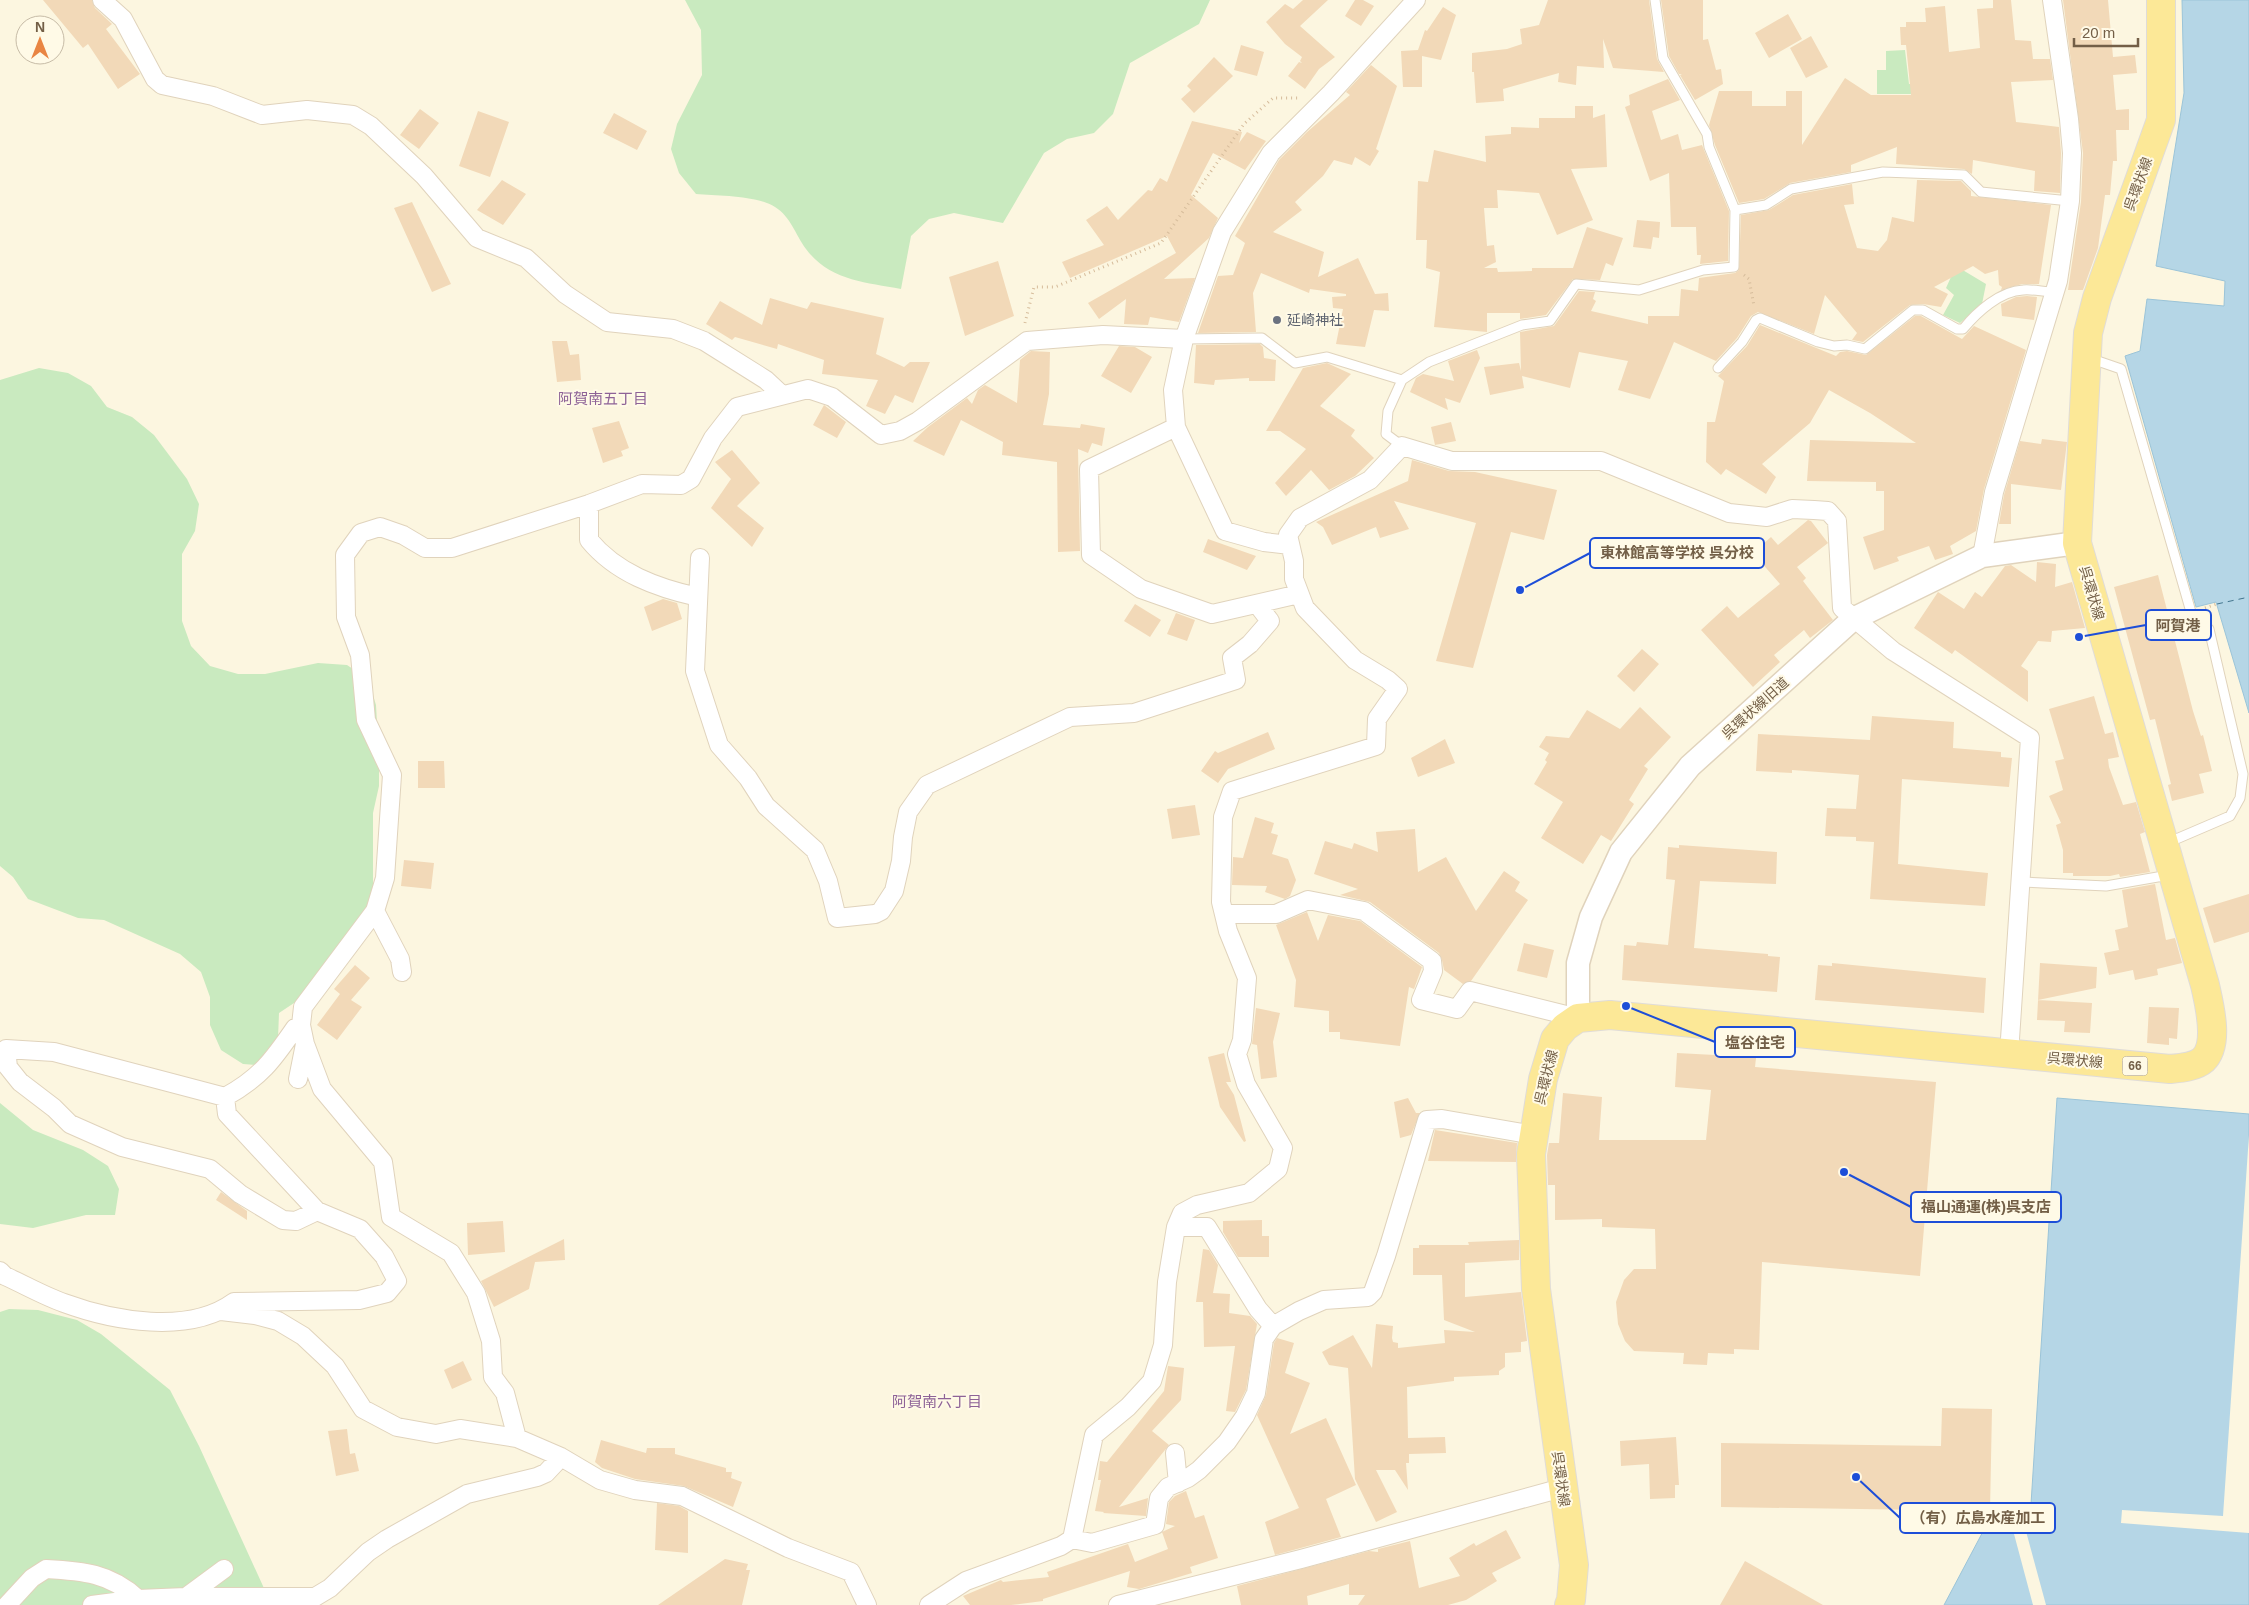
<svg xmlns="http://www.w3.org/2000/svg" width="2249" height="1605" font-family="Helvetica,'Noto Sans JP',sans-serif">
	<rect width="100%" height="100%" fill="#fcf6e0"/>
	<path fill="#c9eabf" d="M685,0h525l-11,24 -69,39 -17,51 -19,19 -27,6 -23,14 -41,70 -49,-10 -25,6 -18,17 -10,53c-36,-7 -71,-8 -95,-40 -11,-15 -15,-32 -31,-42 -19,-12 -57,-11 -79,-13l-17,-21 -8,-24 6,-25 25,-49 -1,-45z
		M1905,50l4,34h10v10h-42v-24h9v-19z
		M1956,266l30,18 -4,20 -22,19 -17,-8 11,-20 -8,-7z
		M39,368l29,5 23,13 16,21 25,10 22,18 33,44 12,25 -4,27 -13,23v67l9,25 19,20 28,8h27l53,-11 29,2 21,14 8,26 3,55v26l-6,27v79l-9,26 -64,81 -21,14 -1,26 -10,27 -25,-2 -22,-14 -11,-25v-28l-9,-25 -21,-18 -76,-34 -26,-2 -50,-19 -15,-22 -13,-11v-486z
		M0,1103l33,27 50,20 25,16 11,23 -4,26h-29l-53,13 -33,-4z
		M9,1309l29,1 39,10 24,14 69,56 29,56 69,151 12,8h-280v-293z"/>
	<path fill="#b5d6e6" stroke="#9bc4d8" d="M2182,0h67v713l-33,-111 -20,5 -71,-251 15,-5 7,-52 77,7 1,-25 -69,-15 28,-173z
		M2057,1098l192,16v491h-305l43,-81 28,-6 16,-14z"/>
	<path fill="#fcf6e0" d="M2249,1135v398l-128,-10 1,-13 101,6z
		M2021,1513l25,92h-13l-23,-86z"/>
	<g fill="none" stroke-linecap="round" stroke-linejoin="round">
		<path stroke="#43758e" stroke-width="1" stroke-dasharray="6 5" stroke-linecap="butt" d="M2217,604l32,-7"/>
	</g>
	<path fill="#f2d9b8" d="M43,0h49l3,8 17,16 -6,5 34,45 -22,15 -30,-45 -5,4z
		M1303,0h25l-28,26 35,31 -16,12 -14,20 -17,-13 11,-14 3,1 -2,-2 2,-4 -17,-13 -19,-22 19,-18 8,5z
		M1355,0h8l11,6 -13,20 -16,-10z
		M1548,0h101l8,59 7,13 -51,-4 -10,-29 1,29 -27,-2 -1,19 -18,-3 1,-9 -56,16 1,12 -28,2 -2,-31h-2v-19l35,-4 15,-5 -2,-15 19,-4z
		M1661,0h42v40l5,-1 8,31 5,-1 2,15 -28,16 -15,-25 2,-1h-3l-10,-18z
		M1993,0h18l4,40 16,1 2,18h17l3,21 -42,2 5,40 43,5 2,26 -1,40 -26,-2 1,-20 -62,-11 -1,14 -8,-5 -68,-5 1,-17 -46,18v7l-61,11 -26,16 -25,4 -24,-58 -6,-20 10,-34h33v15h34v-15h16v54l43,-67 26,17h40l-5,-50h-5l-1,-18h6v-5h20l-1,-14 20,-2 4,46 31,-4 -3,-39 16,-1z
		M2063,0h45l5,57 22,-2 2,18 -24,2 3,35 13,-1v21h-13l1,31h-4l-3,34h-5l-7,53 -15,42h-15l13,-88 2,-49z
		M1443,7l13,8 -15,45 -19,-4v31h-19l-2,-36 17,-1 7,-20 2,1z
		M1788,14l14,25 -33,19 -14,-25z
		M1811,36l17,31 -22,11 -16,-30z
		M1241,45l23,7 -7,24 -23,-6z
		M1214,57l19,19 -39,37 -13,-14 10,-9 -4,-4z
		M1371,65l26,21 -21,63 3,2 -9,15 -15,-9 -3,8 -18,-5 -11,16 -28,26 7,8 -29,22 51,20 -6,25 40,-19 17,36 13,-1 1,18 -15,-1 -9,37 -29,-3 7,-35 -10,-1 -1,-11 14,-1v-2l-36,-5 -1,4 -48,-20 -8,20 3,39 -58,1 20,-57 15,-1 12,-32 -10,-7 44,-76 28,-28 43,-37 -4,-3z
		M1668,79l12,21 -28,11 9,29 17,-6 4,16 20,-5 27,66 -1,50 -28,3 1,-9h-4l-1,-28h-25l-2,-54 -19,8 -25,-74 5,-2 -1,-10z
		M1575,106h18v12l12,-4 2,53 -36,2 22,51 -36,15 -18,-42 -42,-3 1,18h-14l3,38 7,-1 2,17 -12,6h13l1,4 34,-1v-3h41l14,-41 36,11 -10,28 -7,-3 -6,17 -27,-1 -27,36 -26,4v-6h-33v19l-53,-5 6,-55 -14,-4 1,-28h-11l2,-59 10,1 6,-32 52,12 -1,-26 26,-2v-7l28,1v-10h36z
		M420,109l19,14 -20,26 -19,-14z
		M478,111l31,11 -19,55 -31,-11z
		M614,113l33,18 -10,19 -34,-17z
		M1192,121l50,11 -3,11 8,-11 19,9 -21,29 -32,-17 -22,42 27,23 -9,20 -45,41 31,-1 -16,44 -29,-5 -2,8 -24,-1 2,-25 -27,20 -11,-16 88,-50 -9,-17 -97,42 -8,-16 42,-17 -18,-25 21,-14 11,14 30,-30 4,1 8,-13 7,4z
		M502,180l24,14 -23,31 -26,-15z
		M1917,180l44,1 10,10v5l80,9 -12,79h-17l-21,6 1,-3 -3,-2 -1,-15 -13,4 -12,-8 -39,21 14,7 -7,13 -18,-3 -13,1 -47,37 -11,-2 5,-7 -32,-38 -11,39 -56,-22 -7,4 -14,22 -21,23 -42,-19 -24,57 -32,-9 10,-29 -49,-9 -9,36 -48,-12 2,12 -34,7 -6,-28 35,-4 2,8 -1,-39 34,-6 25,-35 16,1 -2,7 3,2 -5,10 57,13v-8h31l2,-27 17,2 1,-13 36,-5 4,-3 2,-55 28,-5 24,-15 59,-11 2,20 -10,1 13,43 21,3 9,-11 5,-23 22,5z
		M412,202l39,82 -19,8 -38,-84z
		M1637,220l23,2 -1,16 -6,-1 -2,12 -18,-2z
		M998,261l16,55 -49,20 -16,-59z
		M2027,296l10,1 -3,23 -32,-4 -1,-12 15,-7z
		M770,298l37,11 4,-7 73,16 -8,36 28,13 6,-5h20l-17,41 -18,-8 -10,19 -19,-8 12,-26 -56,-6 2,-14 -46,-16 -1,5 -42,-12 -3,3 -26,-16 14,-23 42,24z
		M1915,316h6l41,23 12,-13 52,24 -42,139 -8,42 -26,15 3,8 -18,6 -6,-14 -32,11 2,4 -25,9 -11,-33 21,-7v-39h-8v-9l-69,-1 3,-41 106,3 -46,-30 -41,-23 -19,33 -48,41 14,13 -10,17 -40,-25 -5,6 -15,-13 1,-40h8l9,-41 -6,-5 29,-30 13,-21 76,31 4,-4 7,-1 19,4z
		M552,341h15l3,14 9,-1 2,26 -24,2z
		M1260,344l3,3 1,11 12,2 -1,21h-26v-3l-34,2 -1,5 -20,-2 2,-38z
		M1119,346l16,1 17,10 -21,36 -30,-17z
		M1477,350l3,8 -20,45 -15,-5 3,12 -38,-18 6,-14 7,-4 31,7 -6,-20z
		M1031,351l19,1 -1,42 -6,31 37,3 1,-4 24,4 -3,18 -10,-3 -4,10 -10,-4 2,102 -22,1 -1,-90 -55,-7 1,-13 -42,-22 -17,36 -31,-15 15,-14 39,-29 5,6 6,-14 7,-5 32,18 3,-43z
		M1327,363l24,11 -31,32 35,24 -4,6 23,22 -19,18 -26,14 -18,-20 -25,26 -11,-13 31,-34 -26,-18h-14l37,-63z
		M824,405l22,17 -9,16 -24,-13z
		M619,421l10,27 -8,3 2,5 -20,7 -11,-35z
		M1451,422l5,19 -21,4 -4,-18z
		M2042,439l25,3 -6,48 -50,-6v40h-12l5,-29 16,-54 21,3z
		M732,450l28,33 -23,23 27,22 -12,19 -41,-39 20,-29 -16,-17z
		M1412,460l37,11 26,1 82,18 -13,50 -33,-8 -38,136 -37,-7 40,-138 -82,-22 15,28 -29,9 -4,-11 -44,18 -9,-18 -7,-5 92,-41z
		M1808,520l3,1 17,22 -31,24 9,11 -3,3 30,39 -23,18 -6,-8 -30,25 6,7 -27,25 -52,-57 26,-24 11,12 42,-34 -27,-31 18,-16 7,8z
		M1208,539l48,17 -9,14 -44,-18z
		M2037,562l19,2 -1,23 17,-5 13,46 -33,3 -1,11 -13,-1 -17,25 7,5v31l-73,-52 -3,4 -38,-26 24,-36 26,17 11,-17 7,5 23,-31 6,-1 25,17z
		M2158,575l35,136 8,25 2,-1 9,36 -13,3 5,19 -32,8 -4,-16 3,-1 -16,-65 -5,1 -36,-133z
		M663,599l14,4 5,16 -30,12 -8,-24z
		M1135,604l26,16 -11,17 -26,-16z
		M1176,613l19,7 -8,21 -20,-7z
		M1642,649l17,15 -25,28 -17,-16z
		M2094,696l11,38 8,-2 6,25 -11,2 1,8 14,38 13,-3 9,30 -5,2 10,38 -30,5 -1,-3 -9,2h-37v-3h-10v-23l-7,-25 5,-2 -12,-27 14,-6 -8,-29 9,-2 -15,-50z
		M1640,707l31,30 -27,29 4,3 -19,31 5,4 -23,37 -10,-6 -18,29 -42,-26 22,-36 -29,-18 13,-22 -2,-2 4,-7 -10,-6 7,-11 23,2 18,-28 33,19z
		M1872,716l82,6 -1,26 48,4v5l11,1 -3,29 -107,-8 -4,85 90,9 -3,33 -115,-7 4,-57 -18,-1v-4l-31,-1 2,-28 29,1 3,-34 -67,-5v3l-36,-2 2,-37 112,6z
		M1268,732l7,17 -47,20 -10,14 -17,-12 14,-20 3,2z
		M1445,739l10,24 -37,14 -7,-19z
		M418,761h26l1,27h-27z
		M1195,805l5,30 -28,4 -5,-30z
		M1255,817l19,6 -3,10 7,2 -6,19 16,5 8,21 -6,16 -5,3 -20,-7 2,-6 -35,-1 1,-28 10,1z
		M1415,829l3,43 28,-15 30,54 28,-40 16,11 -5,9 13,9 -57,81 -8,3 -19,-14 -2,-10 -3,-7 -69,-51 -30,-7 18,-6 -44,-15 11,-33 27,8 2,-6 24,9 -2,-20z
		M1679,845l98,7 -1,32 -76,-3 -6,67 74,6v2l12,1 -3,35 -155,-12 2,-35 12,1 1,-4 31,3 7,-65 -9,-1 2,-32 11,1z
		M404,860l30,3 -3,26 -30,-3z
		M2155,884l11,56 9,-2 7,25 -25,6 1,6 -23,5 -2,-10 -24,5 -5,-22 15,-3 -4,-20 13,-3 -6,-37z
		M2249,894v38l-35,11 -11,-35z
		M1307,912l11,29 10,-26 32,6 62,46 -8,22 -5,-2 -9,59 -60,-7v-7h-11v-21l-35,-4 2,-27 -20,-55z
		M1524,943l30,7 -7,28 -30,-7z
		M1832,963l154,15 -2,35 -169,-13 3,-35 14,1z
		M2040,963l57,4 -1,21 -58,12 54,3 -2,30 -26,-1 1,-11 -28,-1z
		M355,965l15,13 -19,22 11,7 -25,33 -20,-15 23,-31 -6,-5z
		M2149,1007l30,1 -2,31 -8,-1v7l-22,-2z
		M1256,1008l24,5 -7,29 4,35 -16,2 -4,-34 -5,-1z
		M1716,1045l41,4 -2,18 181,15 -16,194 -158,-14 -3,88 -25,-1v5l-26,-1 -1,12 -24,-1 1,-11 -50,-2 -9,-10 -7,-17 -2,-22 8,-22 10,-11h22l-1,-40 -53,-2v-8l-47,1v-35h-7l-1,-30 2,-12h10l4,-50 39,4 -3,43h107l5,-50 -36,-3 2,-34 38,2z
		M1224,1053l7,29h-5l8,13 12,46 -2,1 -24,-35 -12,-50z
		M1408,1098l8,15h4l-9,22 -11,3 -6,-36z
		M1435,1130l82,13 -1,19 -88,-1z
		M221,1192l26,19v9l-31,-20z
		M1262,1220v16h7v21h-31l-15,-25v-11z
		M503,1221l2,31 -37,3 -1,-32z
		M564,1239l1,21 -30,2 -6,27 -35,18 -13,-26z
		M1519,1240v20l-54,3v34l56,-5 6,49 -6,1v10l-16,1v14l-6,4v4l-45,2v4l-47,6 1,51 37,-1 1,16 -37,1v9h-3l2,27 -13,-20h-19l21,42 -21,10 -21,-43 -7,-111 -19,-3 -7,-13 31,-17 19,33 4,-44 17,2 -1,12 1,4 5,1v5l47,-5 -1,-13 31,2 -31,-12 -2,-45h-29v-27h6v-3h50l-1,-3z
		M1203,1249l6,1 9,15 -5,28 17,1 -1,19 21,3 7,8 -11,66 -11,22 -9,-1 9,-65 -31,1 -1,-45h-7z
		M1277,1338l17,5 -9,30 25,10 -20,51 36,-16 30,67 -30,14 15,38 -66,18 -10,-33 34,-14 -42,-93 9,-20 8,-52z
		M463,1361l9,19 -20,9 -8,-19z
		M1168,1366l16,2 -3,32 -29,31 17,14 -50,62 29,-9 -2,18 -43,-3 1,-1 -9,-1 6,-31h-3l2,-19 7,1 57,-71z
		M1942,1408l50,1 -2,102 -269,-4v-64l220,3z
		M347,1429l3,25 5,-1 4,18 -23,5 -8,-45z
		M1676,1437l3,48h-4v13l-25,1 -1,-35 -28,2 -1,-25z
		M601,1440l45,13 1,-5h28v6l51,14v4h6l-1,6 11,4 -9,25 -49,-21 -49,-7 -33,-11 -7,-6z
		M1186,1491l9,27 9,-3 14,43 -28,9 2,6 -53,16 -12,-2 3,-16 -87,28v2l-32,4h-41l-7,-9 38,-16 2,2 46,-5 -2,-5 81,-28 7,18 33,-13 -6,-17 13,-6 -9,-2 3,-22 6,-6z
		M657,1503l22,3 9,5v42l-33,-3z
		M1506,1530l15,28 -29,15 5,8 -31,19 -18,5h-90l7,-10h-16v-11l-42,12 1,9h-67l-4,-19 132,-35 9,1v-3l32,-8 9,47 41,-12 -11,-18 25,-15 2,3z
		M725,1559l23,5 -2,6h4l-8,35h-84z
		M1745,1561l78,44h-103z"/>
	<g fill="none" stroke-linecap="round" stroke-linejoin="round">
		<defs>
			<path id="service" d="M1655,0l8,58 44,76 2,13 26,63
				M1184,339l78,-1 33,25 32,-6 75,23
				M2089,358l32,11 72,250 16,10 34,145 -3,24 -10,18 -63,27
				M1718,368l24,-26 14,-22 4,-2 58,24 16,4 13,-1 18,4 48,-39h10l34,19h6c14,-17 37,-38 60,-39 10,-1 21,2 32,2
				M1402,446l-16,-12 2,-23 14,-31 27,-18 93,-37 28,-4 26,-37 63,6 64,-20 31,-3 1,-57 31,-5 25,-16 92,-17 81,3 17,17 89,9
				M2021,882l85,4 63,-11"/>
			<path id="minor" d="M102,0l21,19 32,60 7,6 51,11 49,19 45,-5 46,5 18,11 53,50 53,62 49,20 39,36 42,28 66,7 31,12 62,39 15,14
				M1176,427l-87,42 2,86 50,34 71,25 87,-20
				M589,504v36c27,33 68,48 109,57
				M1290,545l-26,-3 -39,-11 -49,-104 -3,-37 11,-51 38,-107 49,-79 60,-60 85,-93
				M1982,556l12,-64 64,-211 12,-80 2,-48 -3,-34 -17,-119
				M700,558l-5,113 24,74 29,33 18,28 49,44 13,31 9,37 38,-4 6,-3 13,-20 7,-30 2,-24 5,-25 19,-27 143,-68 64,-4 102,-33 -4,-22 18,-14 20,-23 -13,-17
				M1224,914h52l32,-14 56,11 68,50 1,10 -12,29 36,9 13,-18 108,27
				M402,972l-2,-13 -25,-48 10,-33 7,-103 -26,-55 -6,-65 -14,-38 -1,-62 16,-22 19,-6 23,8 22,13h27l137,-44 53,-20 39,1 10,-6 22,-41 24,-31 71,-18 24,8 49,38 19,-4 18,-10 109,-80 76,-6 81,4
				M301,1025l-6,3c-22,32 -35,50 -70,69l-171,-45 -48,-3 2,18 12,15 34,26 16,16 52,23 88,22 30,25 43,26 13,1 21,-10
				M305,1044l17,45 61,73 8,55 60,36 25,40 15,48 2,36 12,16 12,45
				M298,1079l7,-35 -4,-19 2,-18 72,-96
				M1176,1227l6,-14 15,-8 52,-12 29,-24 5,-21 -37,-64 -9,-30 5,-14 5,-62 -19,-47 -7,-29 2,-85 9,-26 144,-45 1,-27 21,-30 -10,-9 -33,-20 -50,-52 -11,-29v-18l-6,-26 12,-17 70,-38 32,-34 50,15h149l128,52 38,4 25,-8 22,1 14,1 9,10 5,87 51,43 137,87 -21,316
				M0,1271l5,5c20,9 39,20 59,27 49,18 125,32 170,-1l125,-2 28,-7 10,-12 -13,-25 -24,-27 -43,-18 -90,-97 -2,-17
				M221,1311l34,4 23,6 25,15 32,30 28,43 34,18 39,7 24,-5 57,9 44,19 39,23 35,10 47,6 106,52 63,24 16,33
				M1273,1326l26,-15 25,-11 44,-3 5,-5 13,-36 41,-136 15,-1 92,16
				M1175,1453l3,30
				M186,1597l38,-28
				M7,1605l25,-27 14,-9c37,2 64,4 92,30
				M92,1605l46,-6 48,-2h129l15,-9 38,-36 19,-13 80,-45 70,-17 9,-4 15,-16
				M929,1605l37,-24 95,-35 11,-7 22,-104 34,-28 24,-26 11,-36 4,-63 9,-55h31l51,82 15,17 -9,13 -8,54 -11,23 -18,26 -28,28 -11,8 -20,9 -9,11 -4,27 -63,18 -20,-4
				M1118,1605l183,-46 261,-71"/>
			<path id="tertiary" d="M1578,1018v-55l13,-46 30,-65 69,-86 163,-147 129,-63 95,-13"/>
			<path id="primary" d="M1569,1605l2,-5 3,-35 -38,-276 -5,-135 12,-75 12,-40 10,-12 13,-9 32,-3 560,54c10,-1 25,-2 33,-9 17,-16 6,-56 2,-75l-128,-442 11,-210 9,-35 64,-178v-120"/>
		</defs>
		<use href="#service" stroke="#e0d3bc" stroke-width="11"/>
		<use href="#minor" stroke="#e0d3bc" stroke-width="20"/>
		<use href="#tertiary" stroke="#e0d3bc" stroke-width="25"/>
		<use href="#primary" stroke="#e0dcd7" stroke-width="30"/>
		<path stroke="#d6bc9b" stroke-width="3" stroke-dasharray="1 4" stroke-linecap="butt" d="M1744,275l5,4 5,27
			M1025,323l9,-36h21l106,-44 83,-119 29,-26h27
			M2205,608l12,-4"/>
		<use href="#service" stroke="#fff" stroke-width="9"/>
		<use href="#minor" stroke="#fff" stroke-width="18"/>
		<use href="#tertiary" stroke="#fff" stroke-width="22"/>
		<use href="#primary" stroke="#fce897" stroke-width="28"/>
	</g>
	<circle fill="#6b7280" stroke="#fffae7" stroke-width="2" cx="1277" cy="320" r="5"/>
	<g text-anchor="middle" stroke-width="4" stroke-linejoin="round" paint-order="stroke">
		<rect fill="#fffae7" stroke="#9d8e77" stroke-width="1" x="2122.5" y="1056.5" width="25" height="19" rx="4"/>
		<g font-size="12" font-weight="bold" fill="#735f47">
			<text x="2135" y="1070">66</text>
		</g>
		<g font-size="14" fill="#735f47" stroke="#fffae7">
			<text transform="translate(2138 184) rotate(-70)" y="5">呉環状線</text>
			<text transform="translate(2092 593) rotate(74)" y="5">呉環状線</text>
			<text transform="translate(1755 708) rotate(-42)" y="5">呉環状線旧道</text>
			<text transform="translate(2075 1060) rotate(5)" y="5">呉環状線</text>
			<text transform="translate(1546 1077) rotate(-76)" y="5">呉環状線</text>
			<text transform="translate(1561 1479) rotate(82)" y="5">呉環状線</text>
		</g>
		<g font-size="14" fill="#5b616d" stroke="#fffae7" text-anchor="start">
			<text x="1287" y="325">延崎神社</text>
		</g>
		<g font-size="15" fill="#8e6397" stroke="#fffae7">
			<text x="603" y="404">阿賀南五丁目</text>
			<text x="937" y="1407">阿賀南六丁目</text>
		</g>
	</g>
	<path fill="none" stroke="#1d4ed8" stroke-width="2" d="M1520 590L1590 553M2079 637L2146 625M1626 1006L1715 1042M1844 1172L1911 1207M1856 1477L1900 1518"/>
	<g fill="#1d4ed8" stroke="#fffae7" stroke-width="2">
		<circle cx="1520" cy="590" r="5"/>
		<circle cx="2079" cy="637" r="5"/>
		<circle cx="1626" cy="1006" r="5"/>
		<circle cx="1844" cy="1172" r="5"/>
		<circle cx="1856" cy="1477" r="5"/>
	</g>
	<g fill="#fffae7" stroke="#1d4ed8" stroke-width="2">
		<rect x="1590" y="538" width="174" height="30" rx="5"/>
		<rect x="2146" y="610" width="65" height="30" rx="5"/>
		<rect x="1715" y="1027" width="80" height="30" rx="5"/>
		<rect x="1911" y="1192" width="150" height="30" rx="5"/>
		<rect x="1900" y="1503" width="155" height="30" rx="5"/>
	</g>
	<g font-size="15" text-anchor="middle" font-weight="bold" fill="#735f47">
		<text x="1677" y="558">東林館高等学校 呉分校</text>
		<text x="2178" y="631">阿賀港</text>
		<text x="1755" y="1048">塩谷住宅</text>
		<text x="1986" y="1212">福山通運(株)呉支店</text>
		<text x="1978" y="1523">（有）広島水産加工</text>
	</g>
	<g transform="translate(40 40)"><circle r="24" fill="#fffae7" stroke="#c7bca7"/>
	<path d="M0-4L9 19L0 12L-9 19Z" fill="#e98543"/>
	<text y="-8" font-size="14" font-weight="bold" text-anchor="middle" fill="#735f47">N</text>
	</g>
	<path d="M2074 38v8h64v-8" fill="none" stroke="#735f47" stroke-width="2.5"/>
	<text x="2082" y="38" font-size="15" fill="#735f47" stroke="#fffae7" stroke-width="4" paint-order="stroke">20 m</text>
</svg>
